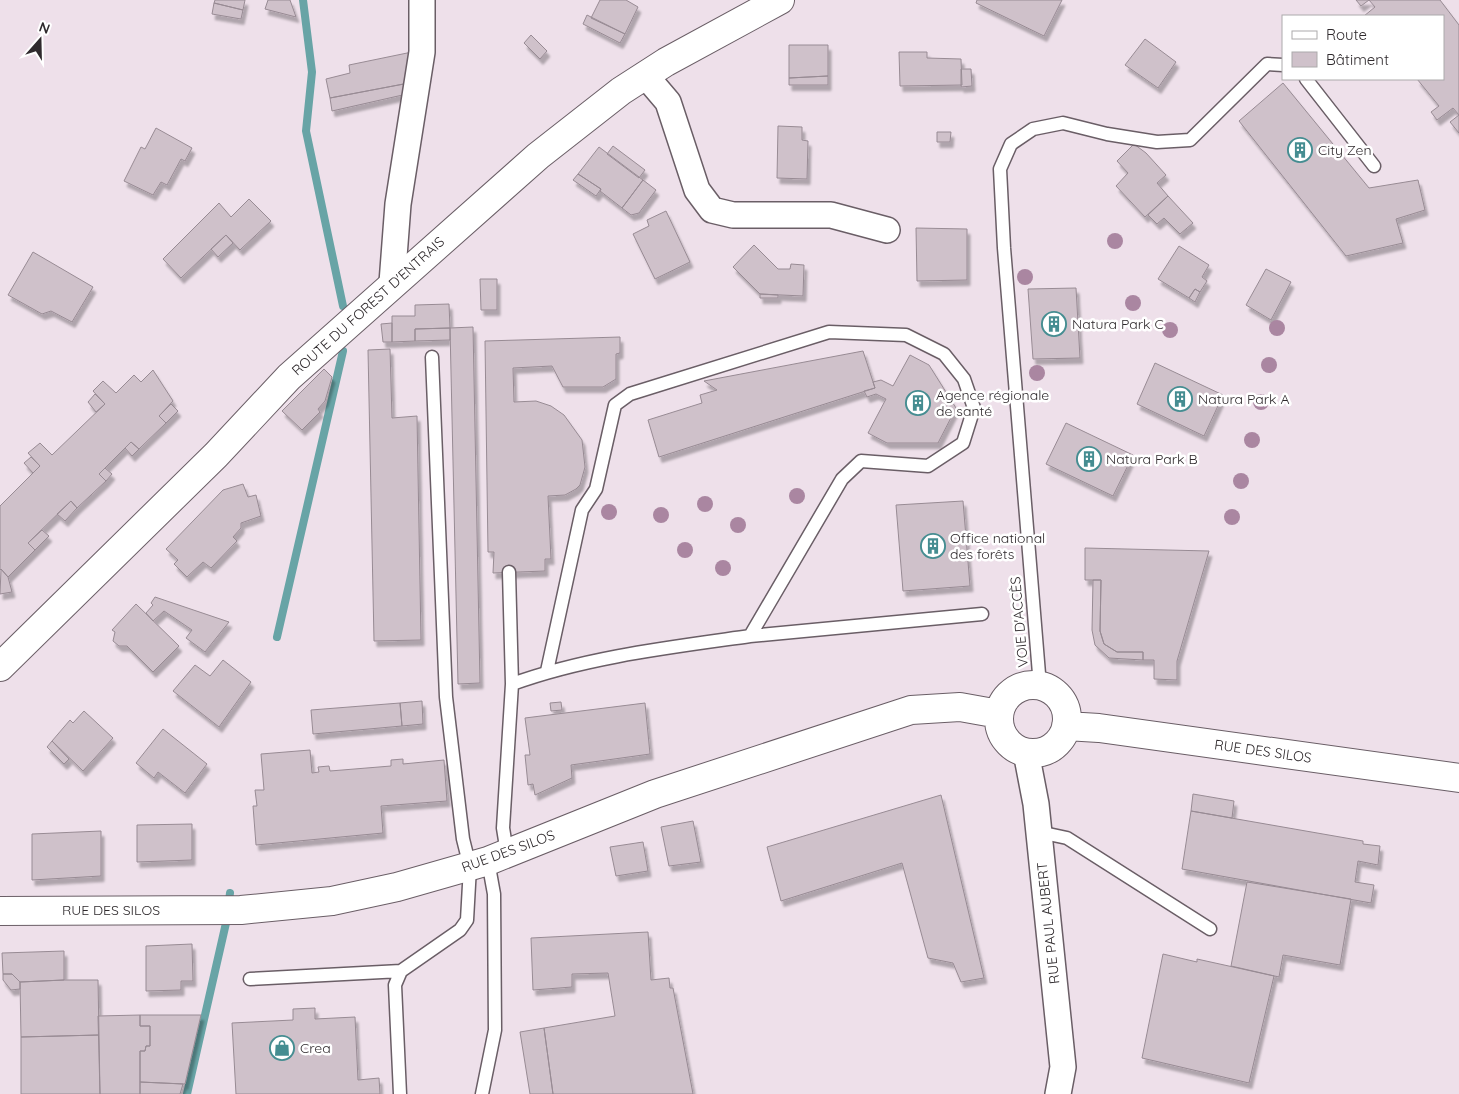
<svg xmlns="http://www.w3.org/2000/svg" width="1459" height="1094" font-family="Quicksand,sans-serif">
	<defs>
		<filter id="shadow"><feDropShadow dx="3" dy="5.5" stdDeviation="1" flood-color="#0004"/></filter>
	</defs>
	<rect width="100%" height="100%" fill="#eee0ea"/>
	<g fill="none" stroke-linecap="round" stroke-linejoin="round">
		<path stroke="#68a4a6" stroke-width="8" d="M303,0l9,72 -6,59 37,175
			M277,637l66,-286
			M187,1094l39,-171 4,-30"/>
	</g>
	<path fill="#cfc1ca" stroke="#988b94" filter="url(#shadow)" d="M215,0h30l-2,10 -29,-7z
		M268,0h22l6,17 -31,-8z
		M600,0h26l12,7 -13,27 -34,-16z
		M977,0h85l-18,36 -68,-33z
		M1356,0h84l19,25v108l-9,-11 9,-7 -6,-7 -16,12 -6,-8 8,-6 -22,-27h26v-63h-79l11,-9 -6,-7 -8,6z
		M214,3l29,7 -2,9 -29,-5z
		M587,15l38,19 -5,9 -37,-19z
		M531,35l16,16 -7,8 -16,-16z
		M1145,39l31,23 -18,26 -33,-23z
		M789,45h39v31l-39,2z
		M412,52l-3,31 -79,15 -4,-19 24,-6 -1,-8z
		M899,52h28v6l34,1 1,26 -62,1z
		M961,69h10l1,17 -11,1z
		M828,76v9h-39v-7z
		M409,83l-2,11 -75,17 -2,-13z
		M1283,83l86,105 49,-8 7,30 -29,9 7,24 -57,13 -107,-135z
		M778,126l24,1v13l6,1 -1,38 -30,-1z
		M156,128l36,20 -7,13 -4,-2 -14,26 -6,-3 -8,13 -29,-14 17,-34 4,2z
		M937,132h14l-1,10h-13z
		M1134,144l12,9 20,22 -9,8 11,13 -23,21 -29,-31 12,-13 -11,-12z
		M613,146l32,24 -6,8 -32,-24z
		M599,147l44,33 -21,28 -22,-17 1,-2 -23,-15z
		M578,174l23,15 -5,7 -23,-16z
		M643,180l13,10 -17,23 -8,2 -9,-7z
		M1168,196l25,27 -13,11 -16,-16 -7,6 -9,-9z
		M249,199l22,22 -31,29 -14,-15 -45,43 -18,-19 56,-56 12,14z
		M666,211l24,51 -35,17 -22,-45 16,-8 -2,-6z
		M916,228l51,1v51l-50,1z
		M226,235l7,8 -15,14 -7,-8z
		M754,245l24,24h12l1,-5 13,1 -1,31 -43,-2 -27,-27z
		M1179,246l30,19 -7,12 5,4 -7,11 -5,-3 -6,9 -31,-19z
		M33,252l60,35 -21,35 -21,-11 -9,3 -34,-19z
		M1266,269l25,13 -20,38 -25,-15z
		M480,279h17v31h-16z
		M1076,288l4,70 -47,1 -5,-70z
		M1195,289l5,3 -5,10 -6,-4z
		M760,294l18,1v3h-18z
		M449,304l1,24 -35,1v12l-23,1v-26h23v-11z
		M392,323v19h-9l-2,-18z
		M473,327l7,356 -22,1 -8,-356z
		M450,328v12l-35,1v-12z
		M620,337v16l-4,1v25l-13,8h-40l-11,-21 -39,2 1,34 22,-1 15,5 13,9 18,25 3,27 -5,18 -4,4 -11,6 -17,1 3,63h-6v12l-52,2 1,-21h-6l-3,-211z
		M390,349l2,69 25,-2 4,224 -47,1 -6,-291z
		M863,351l12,37 -216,69 -11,-37 54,-17 -2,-8 17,-5 -13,-9z
		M910,355l19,10 27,43 -18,35h-51l-19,-10 18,-34 -10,-5 -9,3 -3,-6 11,-3 -2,-6 8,-2 12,6z
		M1155,363l68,32 -19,41 -67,-32z
		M324,369l8,8 -7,24 -7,8 2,3 -18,18 -20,-19z
		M153,370l20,31 -14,15 7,7 -27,26 -8,-7 -32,32 7,7 -29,27 -6,-7 -43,42 7,7 -27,27 -7,-8 -1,1v-64l40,-40 -12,-13 12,-10 12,12 53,-51 -12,-13 10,-10 13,12 18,-18 7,7z
		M95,394l10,10 -9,8 -8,-10z
		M171,404l7,7 -12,12 -7,-7z
		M1066,423l67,32 -20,41 -67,-32z
		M131,442l8,7 -7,7 -7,-8z
		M31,457l9,9 -7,7 -9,-10z
		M105,468l7,6 -6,7 -7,-7z
		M243,484l5,13 8,-2 5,21 -20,7v5l-8,9 4,4 -26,27 -8,-6 -16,15 -13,-13 4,-4 -12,-11 57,-59z
		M71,501l6,7 -12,13 -8,-7z
		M963,501l7,85 -67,5 -7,-86z
		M42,530l7,6 -14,14 -7,-7z
		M1085,548l124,3 -32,110v19l-23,-1v-19h-11v-8h-26l-13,-8 -4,-13 1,-51h-16z
		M1,569l7,8 4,15 -12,2z
		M1093,580h8l-1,51 4,13 13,8h26v8l-34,-2 -14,-13 -3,-15z
		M155,597l74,25 -24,30 -19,-14 6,-8 -28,-19 -11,10 -7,-8 7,-8 -2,-2z
		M136,604l43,42 -26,26 -26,-26h-8l-6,-5 2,-9 -3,-2z
		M223,660l28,22 -32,45 -46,-36 22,-26 15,11z
		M422,701l1,23 -21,2 -2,-23z
		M561,702l1,8 -11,1 -1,-8z
		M400,703l2,23 -89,8 -2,-24z
		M645,703l5,51 -79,11 1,13 -37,17 -2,-11 -5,1 -3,-30h5l-5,-37z
		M84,711l29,27 -30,33 -31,-30 18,-21 3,3z
		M163,729l44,35 -22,29 -27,-21 -4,6 -18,-15z
		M52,741l17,18 -5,5 -17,-17z
		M310,750l2,23 7,-1 -1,-5 11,-1 1,5 61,-5v-6l12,-1v5l41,-4 3,41 -66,5 2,27 -127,12 -3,-39h4l-2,-16h9l-3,-36z
		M1193,794l41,7 -2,17 -41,-7z
		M941,795l43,183 -23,4 -8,-19 -25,-5 -26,-95 -121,38 -14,-54z
		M1191,811l172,30v3l17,2 -2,19 -20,-4 -3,21 19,3 -3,18 -189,-34z
		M693,821l8,41 -32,4 -8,-39z
		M192,824v36l-55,2v-37z
		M101,831v45l-69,4v-46z
		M643,842l5,29 -32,5 -6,-29z
		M1247,882l104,17 -11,66 -57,-10 -4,22 -48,-11z
		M648,932l3,48 18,-2 1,10h3l20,106h-140l-9,-66 71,-12 -7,-43 -36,1v13l-39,3 -2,-52z
		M192,944l1,37h-12v9l-35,1v-45z
		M64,951v29l-44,2 -8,-8h-9l-1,-21z
		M1163,954l34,8v-3l77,17 -25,107 -107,-25z
		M3,974h9l8,8v7l-9,1 -8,-10z
		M64,980h34l1,55 -78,2 -1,-55z
		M315,1008v11l40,-2 3,63 21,-2 1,16h-144l-4,-71 61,-3v-11z
		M140,1015v11h10v20h-4l-1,5h-5v43h-40l-2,-78z
		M140,1015h61l-16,69 -45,-2v-31h5l1,-5h4v-20h-10z
		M544,1028l9,66h-23l-10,-62z
		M99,1035l1,59h-79v-57z
		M140,1082l43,2 -3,10h-40z"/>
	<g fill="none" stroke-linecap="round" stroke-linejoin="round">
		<defs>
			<path id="lane" d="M1306,79l68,87
				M509,572l3,112
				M750,636l232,-22
				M1040,686l-36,-438 -4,-79 11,-25 22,-15 30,-6 44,11 50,8 33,-2 77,-76 16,1
				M1039,832l28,6 143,91
				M507,853l-4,-25 9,-144c74,-27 160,-37 238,-48l92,-157 19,-18 67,5 35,-23 11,-35 -10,-29 -20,-25 -38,-19 -77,-3 -199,62 -15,11 -19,84 -14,21 -35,161
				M250,979l151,-8 59,-41 7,-10 3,-53 -7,-28 -17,-142 -14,-340
				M400,1094l-5,-109 6,-14
				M482,1094l13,-64 -1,-136 -6,-33"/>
			<path id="street" d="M645,75l23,27 29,88 15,20 21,5h98l56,15
				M392,283l6,-79 24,-152v-52
				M1026,752l10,52 27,263 -5,27"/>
			<path id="secondary" d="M0,667l216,-212 73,-78 249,-221 83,-65 45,-29 114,-62
				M999 719a34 34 0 1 1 68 0a34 34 0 1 1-68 0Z
				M1066,726l33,2 360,50
				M0,911l241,-1 91,-9 65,-14 91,-26 167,-67 256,-84 49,-3 39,7"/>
		</defs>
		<use href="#lane" stroke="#6a5e66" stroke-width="15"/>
		<use href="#street" stroke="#6a5e66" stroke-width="28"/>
		<use href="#secondary" stroke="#6a5e66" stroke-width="30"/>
		<use href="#lane" stroke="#fff" stroke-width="12"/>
		<use href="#street" stroke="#fff" stroke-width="25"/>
		<use href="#secondary" stroke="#fff" stroke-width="28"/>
	</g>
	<g fill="#aa86a1">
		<circle cx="1115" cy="241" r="8"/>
		<circle cx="1025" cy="277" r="8"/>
		<circle cx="1133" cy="303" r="8"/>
		<circle cx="1277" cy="328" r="8"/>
		<circle cx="1170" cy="330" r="8"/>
		<circle cx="1269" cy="365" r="8"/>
		<circle cx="1037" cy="373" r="8"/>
		<circle cx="1261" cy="402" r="8"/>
		<circle cx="1252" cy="440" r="8"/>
		<circle cx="1241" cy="481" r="8"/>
		<circle cx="797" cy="496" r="8"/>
		<circle cx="705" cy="504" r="8"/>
		<circle cx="609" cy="512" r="8"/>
		<circle cx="661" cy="515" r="8"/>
		<circle cx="1232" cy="517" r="8"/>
		<circle cx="738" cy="525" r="8"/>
		<circle cx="685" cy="550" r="8"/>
		<circle cx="723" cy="568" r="8"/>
	</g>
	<defs>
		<symbol id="building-ring" viewBox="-11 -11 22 22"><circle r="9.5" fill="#fff" stroke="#458d91" stroke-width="1.5"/><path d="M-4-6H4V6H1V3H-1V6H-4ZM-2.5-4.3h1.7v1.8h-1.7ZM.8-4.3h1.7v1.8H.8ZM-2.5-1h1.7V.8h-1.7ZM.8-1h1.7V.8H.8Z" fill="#458d91"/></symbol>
		<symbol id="shop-ring" viewBox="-11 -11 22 22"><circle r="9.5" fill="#fff" stroke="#458d91" stroke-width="1.5"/><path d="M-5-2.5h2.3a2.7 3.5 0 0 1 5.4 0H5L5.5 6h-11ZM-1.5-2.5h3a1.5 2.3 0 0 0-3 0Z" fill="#458d91"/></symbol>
	</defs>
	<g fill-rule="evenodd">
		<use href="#building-ring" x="1286" y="136" width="28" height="28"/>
		<use href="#building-ring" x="1040" y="310" width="28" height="28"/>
		<use href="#building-ring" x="1166" y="385" width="28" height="28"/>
		<use href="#building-ring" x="904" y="389" width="28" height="28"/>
		<use href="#building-ring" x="1075" y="445" width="28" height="28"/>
		<use href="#building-ring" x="919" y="532" width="28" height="28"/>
		<use href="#shop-ring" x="268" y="1034" width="28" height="28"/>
	</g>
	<g text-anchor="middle" stroke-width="5" stroke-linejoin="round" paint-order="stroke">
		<g font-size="14" fill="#2f2a2d" stroke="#fff" text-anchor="start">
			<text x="1318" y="155">City Zen</text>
			<text x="1072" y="329">Natura Park C</text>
			<text x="936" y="400">Agence régionale<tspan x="936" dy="16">de santé</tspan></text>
			<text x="1198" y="404">Natura Park A</text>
			<text x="1106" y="464">Natura Park B</text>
			<text x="950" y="543">Office national<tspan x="950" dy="16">des forêts</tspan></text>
			<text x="300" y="1053">Crea</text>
		</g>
		<g font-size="14" fill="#2f2a2d" stroke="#fff">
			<text transform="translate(368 306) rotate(-42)" y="5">ROUTE DU FOREST D'ENTRAIS</text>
			<text transform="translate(1019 622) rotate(-95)" y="5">VOIE D'ACCÈS</text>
			<text transform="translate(1263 751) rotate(8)" y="5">RUE DES SILOS</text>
			<text transform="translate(508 851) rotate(-20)" y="5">RUE DES SILOS</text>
			<text x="111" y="915">RUE DES SILOS</text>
			<text transform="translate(1048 923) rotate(-96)" y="5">RUE PAUL AUBERT</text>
		</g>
	</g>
	<rect x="1282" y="15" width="162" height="65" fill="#ffffff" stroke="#acaaab"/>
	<rect x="1292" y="31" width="25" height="8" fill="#ffffff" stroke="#acaaab"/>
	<text x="1326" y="40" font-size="15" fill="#2f2a2d">Route</text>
	<rect x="1292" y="52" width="25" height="15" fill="#cfc1ca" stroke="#acaaab"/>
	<text x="1326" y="65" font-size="15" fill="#2f2a2d">Bâtiment</text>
	<g transform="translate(40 40) rotate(20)" stroke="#ffffff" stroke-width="4" paint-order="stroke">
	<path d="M0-4L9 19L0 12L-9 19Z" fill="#2f2a2d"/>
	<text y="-8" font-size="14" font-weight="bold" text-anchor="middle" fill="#2f2a2d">N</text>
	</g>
</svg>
